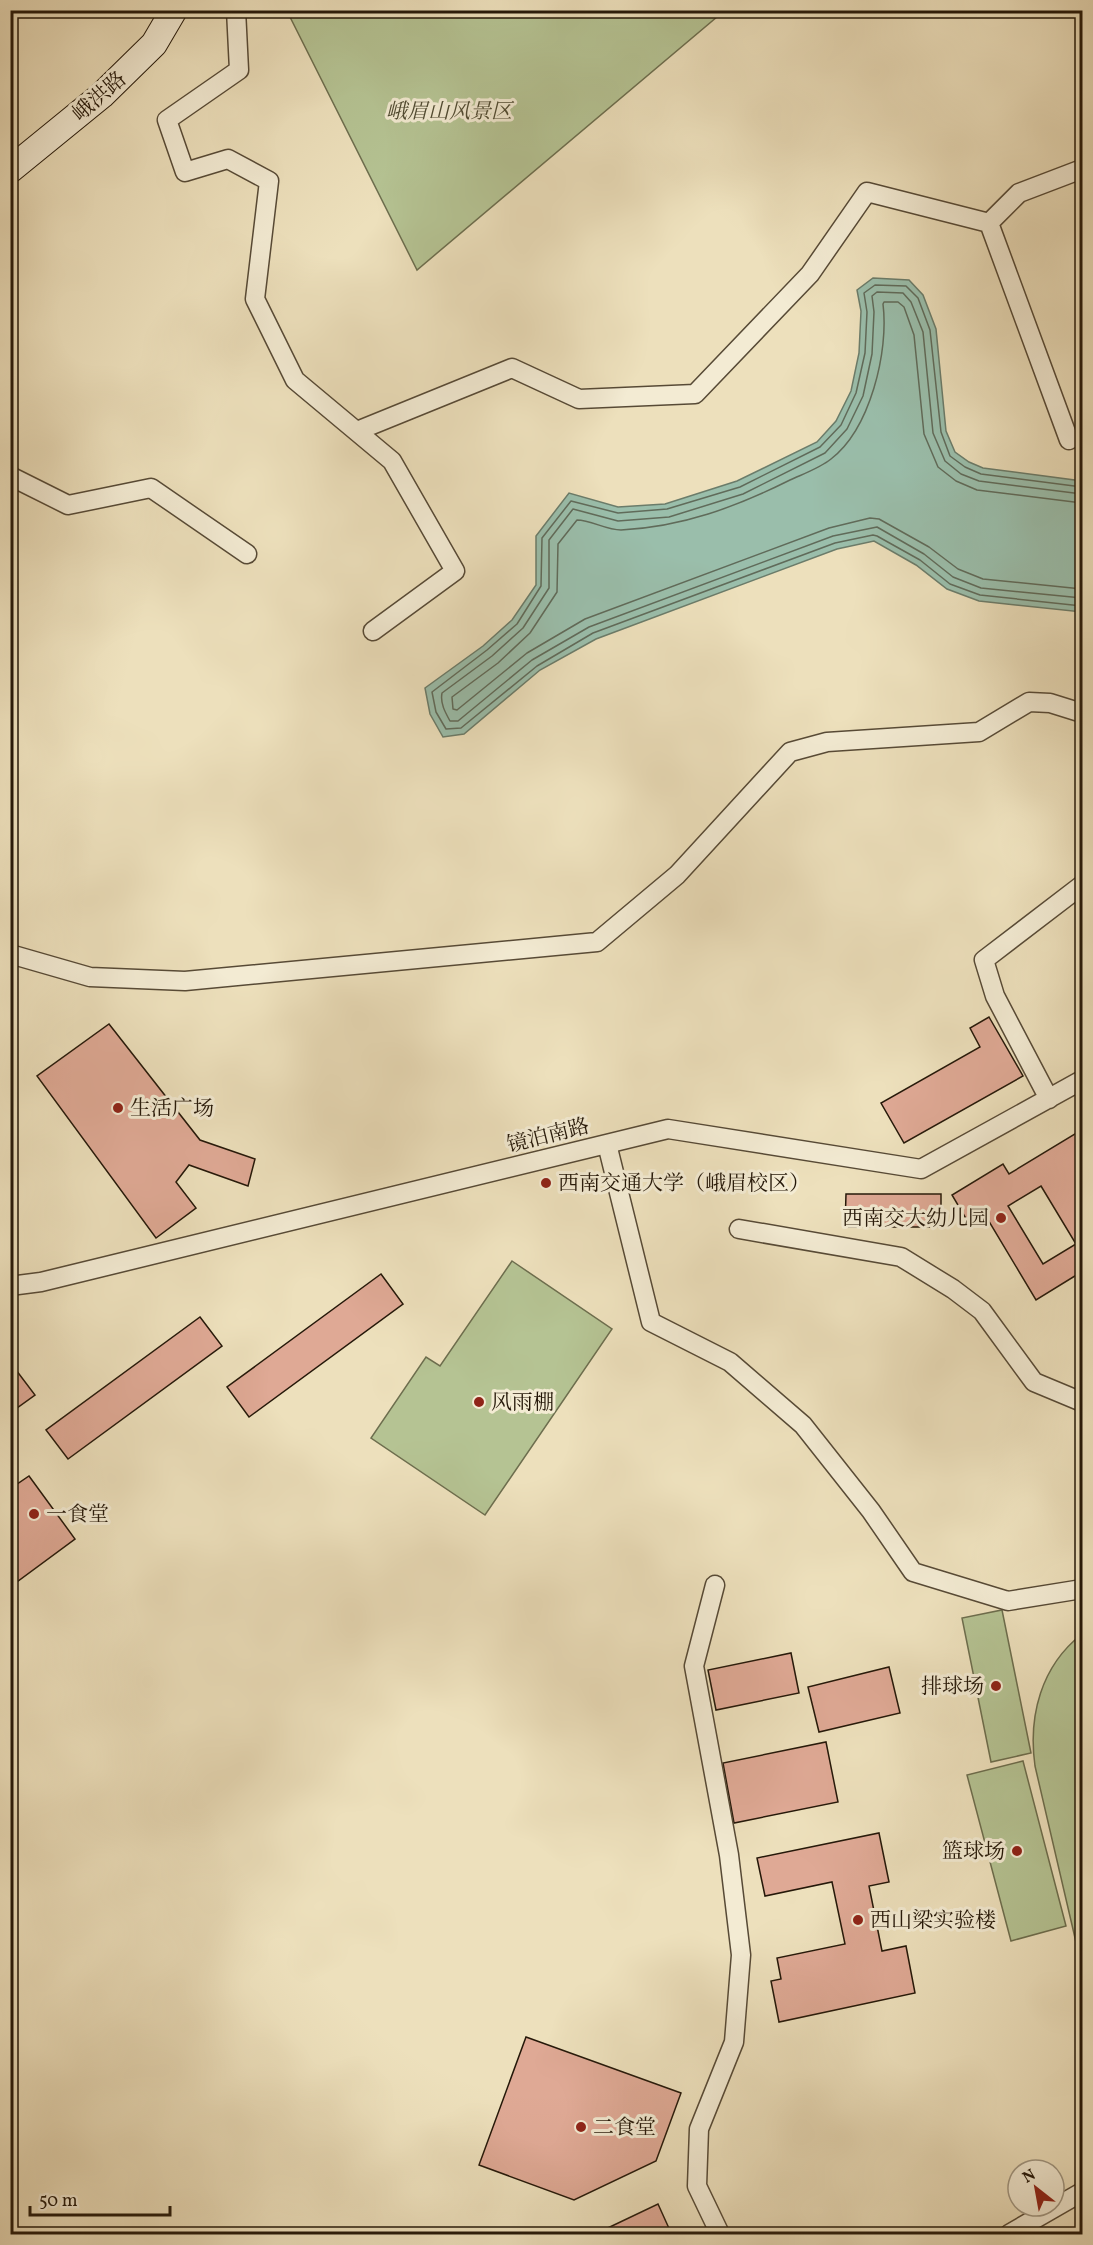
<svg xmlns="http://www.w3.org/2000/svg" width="1093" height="2245" font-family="Vollkorn,'Noto Serif SC',serif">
	<rect width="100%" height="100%" fill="#ede0bc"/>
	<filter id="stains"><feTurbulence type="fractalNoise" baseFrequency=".00333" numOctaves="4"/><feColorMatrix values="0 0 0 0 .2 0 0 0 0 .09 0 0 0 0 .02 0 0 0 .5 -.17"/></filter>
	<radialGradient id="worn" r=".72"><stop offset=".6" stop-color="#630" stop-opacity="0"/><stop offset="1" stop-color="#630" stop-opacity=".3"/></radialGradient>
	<path fill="#b5c393" stroke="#6d6e4e" stroke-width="1.5" d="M287,11h437l-307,259z
		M512,1261l100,68 -127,186 -114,-77 55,-81 14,9z
		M1002,1610l29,143 -40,9 -29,-144z
		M1082,1634v334l-47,-202c-7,-50 6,-100 47,-132z
		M1023,1761l43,165 -55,15 -44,-166z"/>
	<path fill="#9abeab" stroke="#6b7c6a" stroke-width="1.5" d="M873,278l36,2 14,15 13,34 10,102 9,21 14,10 14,6 99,13v131l-103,-11 -32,-12 -31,-24 -42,-24 -37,8 -241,90 -56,31 -76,64 -21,3 -13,-23 -5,-26 58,-42 29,-26 24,-35v-49l33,-43 49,14 47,-3 72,-23 80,-39 19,-21 15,-30 8,-38 2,-42 -4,-21z"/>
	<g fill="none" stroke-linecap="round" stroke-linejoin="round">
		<path stroke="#606b5a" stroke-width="1.5" d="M1082,487l-101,-13 -16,-7 -15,-11 -9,-24 -11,-102 -12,-32 -12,-12 -31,-1 -11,8 3,19 -2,41 -9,40 -15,32 -21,22 -80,40 -73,22 -49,4 -47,-12 -29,37 -1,48 -24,38 -30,26 -55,42 4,20 10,17 15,-1 76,-62 56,-33 242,-90 38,-8 4,1 43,24 30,24 30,11 102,11
			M1082,494l-103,-13 -18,-7 -16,-13 -12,-28 -10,-101 -12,-30 -8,-9 -26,-1 -5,4 2,16 -2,42 -9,42 -16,33 -22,24 -82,41 -74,23 -51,4 -45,-12 -24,31v48l-26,40 -31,28 -50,37c-2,10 3,19 8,28h8l74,-61 57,-33 244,-91 44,-9 47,27 29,23 28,11 101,10
			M1082,503l-105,-13 -21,-9 -18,-14 -14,-33 -10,-99 -10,-28 -6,-5h-14l-1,2c6,48 -13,125 -52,155 -11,9 -28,15 -41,21 -54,27 -108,47 -169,50 -15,0 -30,-10 -44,-10l-19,24 -1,48 -27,41 -32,30 -46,34 1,12 4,1 70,-57 58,-34 244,-91 41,-10 9,1 50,28 29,22 25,10 99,10"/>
	</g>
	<path fill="#dfa995" stroke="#251809" stroke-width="1.5" fill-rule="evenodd" d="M989,1017l34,59 -119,67 -23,-40 99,-56 -10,-19z
		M109,1024l91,116 55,19 -7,27 -59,-21 -13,17 20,26 -40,30 -119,-162z
		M1083,1129v142l-47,29 -52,-87 -16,9 -16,-27 51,-31 6,10zM1041,1186l35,58 -33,20 -35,-58z
		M846,1194h95v33h-96z
		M381,1274l22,30 -154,113 -22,-30z
		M200,1317l22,29 -154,113 -22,-29z
		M10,1362l25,33 -25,18z
		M29,1476l46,63 -65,48v-98z
		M791,1653l8,40 -83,17 -8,-40z
		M889,1667l11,46 -81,19 -11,-45z
		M826,1742l12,60 -104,21 -11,-60z
		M879,1833l10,49 -20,4 13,65 24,-5 9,47 -136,29 -8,-41 10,-2 -4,-21 68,-14 -13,-62 -67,14 -8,-38z
		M526,2037l155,56 -25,68 -82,39 -95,-35z
		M658,2204l14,31h-79z"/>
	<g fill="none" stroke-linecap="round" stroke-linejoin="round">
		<defs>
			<path id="street" d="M236,10l3,60 -72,50 18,52 43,-13 41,22 -14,118 40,81 97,81 63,110 -82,60
				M989,223l80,217
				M357,431l155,-63 67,31 116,-5 115,-120 57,-82 122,31 30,-30 63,-24
				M10,476l58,29 83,-17 96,66
				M10,954l80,23 95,4 412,-39 80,-67 113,-123 37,-10 152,-10 50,-30 21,1 32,10
				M1049,1099l-54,-103 -11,-36 98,-75
				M607,1144l44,178 79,40 73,63 68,86 42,61 95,29 74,-12
				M739,1229l162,28 52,32 29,22 52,71 48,20
				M10,1286l31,-4 627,-153 253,40 161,-89
				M715,1585l-21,81 35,189 12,100 -7,87 -35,87 -2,57 23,48
				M1009,2234l73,-42"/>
			<path id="secondary" d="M10,170l92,-75 52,-51 20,-34"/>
		</defs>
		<use href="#street" stroke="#574a36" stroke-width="21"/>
		<use href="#secondary" stroke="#251809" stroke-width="28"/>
		<use href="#street" stroke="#f3ebd3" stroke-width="18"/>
		<use href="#secondary" stroke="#f3ebd3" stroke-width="26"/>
	</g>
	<g fill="#8f2418" stroke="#f3ebd3" stroke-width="2">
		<circle cx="118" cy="1108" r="6"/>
		<circle cx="546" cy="1183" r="6"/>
		<circle cx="1001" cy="1218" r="6"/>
		<circle cx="479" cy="1402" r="6"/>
		<circle cx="34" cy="1514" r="6"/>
		<circle cx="996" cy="1686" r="6"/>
		<circle cx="1017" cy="1851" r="6"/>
		<circle cx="858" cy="1920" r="6"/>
		<circle cx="581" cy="2127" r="6"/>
	</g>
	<g text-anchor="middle" stroke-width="6" stroke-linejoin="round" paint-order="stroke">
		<g font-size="21" fill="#251809" stroke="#f3ebd3">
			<text transform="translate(99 96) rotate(-41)" y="7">峨洪路</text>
			<text transform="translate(548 1135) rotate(-14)" y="7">镜泊南路</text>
		</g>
		<g font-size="21" font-style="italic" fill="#504b32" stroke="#f3ebd3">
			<text x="449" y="118">峨眉山风景区</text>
		</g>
		<g font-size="21" fill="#251809" stroke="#f3ebd3" text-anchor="start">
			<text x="130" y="1115">生活广场</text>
			<text x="558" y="1190">西南交通大学（峨眉校区）</text>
			<text x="989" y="1225" text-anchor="end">西南交大幼儿园</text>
			<text x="491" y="1409">风雨棚</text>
			<text x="46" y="1521">一食堂</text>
			<text x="984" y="1693" text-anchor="end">排球场</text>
			<text x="1005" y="1858" text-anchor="end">篮球场</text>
			<text x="870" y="1927">西山梁实验楼</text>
			<text x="593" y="2134">二食堂</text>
		</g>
	</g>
	<rect width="1093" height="2245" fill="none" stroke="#ede0bc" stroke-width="36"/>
	<rect x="12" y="12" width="1069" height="2221" fill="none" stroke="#251809" stroke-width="3"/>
	<rect x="18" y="18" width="1057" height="2209" fill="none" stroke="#251809" stroke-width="1.5"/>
	<g transform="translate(1036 2188) rotate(329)"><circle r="28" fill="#f3ebd3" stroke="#a19782" stroke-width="1.5"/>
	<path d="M0-4.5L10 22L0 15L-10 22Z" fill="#8f2418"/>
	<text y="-9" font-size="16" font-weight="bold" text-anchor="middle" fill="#251809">N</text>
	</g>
	<path d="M30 2206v9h140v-9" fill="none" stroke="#251809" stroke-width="3"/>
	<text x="39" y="2206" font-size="18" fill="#251809" stroke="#f3ebd3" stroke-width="4.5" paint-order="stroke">50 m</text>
	<rect width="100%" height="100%" filter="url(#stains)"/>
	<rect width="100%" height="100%" fill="url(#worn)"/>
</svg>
